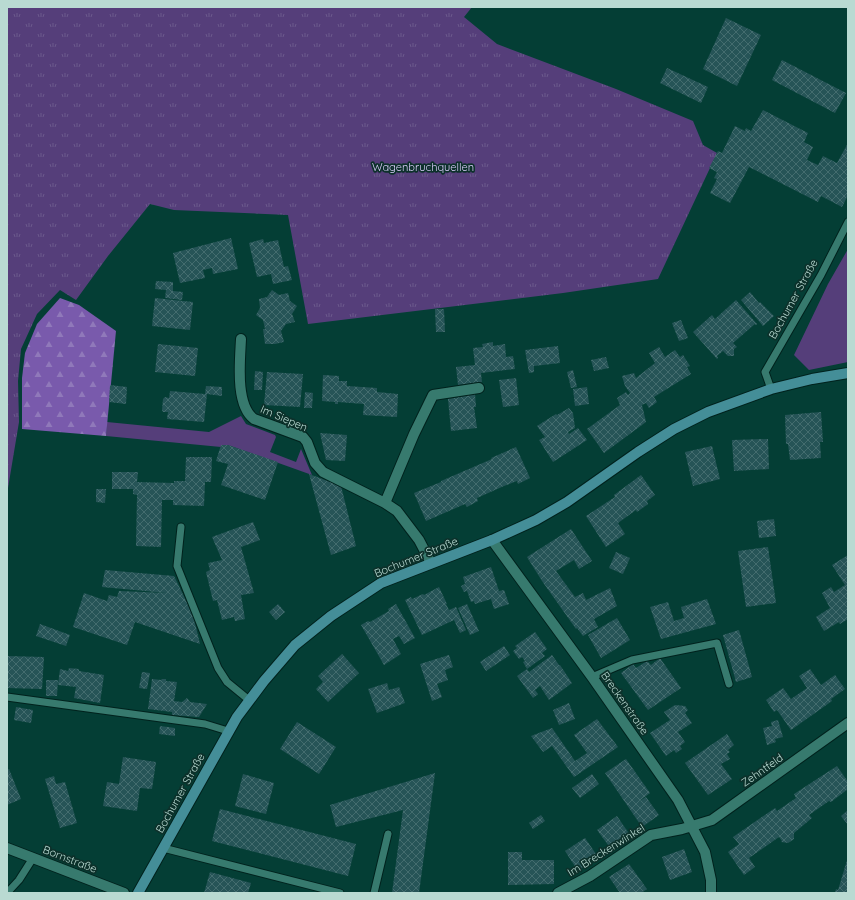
<svg xmlns="http://www.w3.org/2000/svg" width="855" height="900" font-family="Quicksand,sans-serif">
	<defs>
		<pattern id="forest-firs" width="22" height="20" patternUnits="userSpaceOnUse"><rect width="22" height="20" fill="#795aac"/><path d="M5 1l3.5 6h-7zM16 11l3.5 6h-7z" fill="#9079ba"/></pattern>
		<pattern id="park-tufts" width="24" height="20" patternUnits="userSpaceOnUse"><rect width="24" height="20" fill="#553e7a"/><path d="M3 7l-1-3M5 7V3M7 7l1-3M15 17l-1-3M17 17v-4M19 17l1-3" fill="none" stroke="#6b598c"/></pattern>
		<pattern id="building-cross-hatch" width="8" height="8" patternUnits="userSpaceOnUse"><rect width="8" height="8" fill="#265457"/><path d="M0 0l8 8M0 8l8-8" fill="none" stroke="#436c6e"/></pattern>
	</defs>
	<rect width="100%" height="100%" fill="#043e35"/>
	<path fill="#553e7a" d="M848,249v113l-39,8 -15,-15 34,-71z
		M241,416l5,8 29,11 1,2 -6,15 26,10 5,-13 11,26 -84,-30 -7,2 -115,-11 1,-14 102,10z"/>
	<path fill="url(#forest-firs)" d="M60,298l19,7 37,26 -10,105 -84,-7v-51l3,-25 12,-29z"/>
	<path fill="url(#park-tufts)" d="M7,7h465l-8,10 33,27 119,45 77,32 10,24 14,8 -59,126 -95,14 -255,31 -20,-109 -114,-5 -24,-6 -42,52 -32,44 -16,-10 -23,24 -16,35 -3,32 1,41 -12,72z"/>
	<path fill="url(#building-cross-hatch)" d="M726,18l35,17 -24,51 -34,-17z
		M782,60l64,33 -11,20 -63,-33z
		M667,68l41,19 -7,16 -41,-20z
		M763,110l45,23 -4,9 9,5 -6,13 11,5 5,-9 14,7 11,-20v52l-6,12 -21,-11 -3,6 -69,-35 -19,36 -20,-10 7,-14 -3,-1 3,-6 -8,-4 9,-17 4,2 13,-27 10,5 1,-3 5,3z
		M231,238l7,31 -25,5 -1,-6 -9,2 2,8 -25,5 -7,-30z
		M263,239l1,4 14,-3 6,27 4,-1 4,14 -19,4 -2,-10 -14,3 -8,-34z
		M156,281l17,1v9l10,1 -1,8 -17,-2 1,-8 -11,-1z
		M272,290l7,5 9,-2 2,8 7,5 -5,8 3,8 -9,2 -5,7 3,11 -9,2h-10l-2,-15h2l-2,-9 -7,-5 4,-7 -1,-9 8,-2z
		M750,292l9,11 1,-1 14,14 -11,10 -22,-26z
		M155,298l38,4 -3,28 -38,-4z
		M736,300l21,24 -1,1 -1,-1 -22,19 4,4 -3,2v7h-6l-5,-5 -6,5 1,2 -1,1 -24,-27 19,-17 3,4z
		M435,309h9l1,23h-9z
		M681,320l7,18 -9,3 -7,-18z
		M493,342v4l12,-2 1,13 7,-1 2,13 -34,4 1,9 -24,3 -2,-18 19,-2 -2,-17 10,-1 -1,-3z
		M158,344l40,4 -3,28 -40,-4z
		M558,346l2,17 -26,3v6l-5,1 -4,-23z
		M659,347l6,10 10,-7 5,7 3,-2 7,11 -3,1 4,7 -37,23 3,5 -8,6 -3,-5 -4,2 4,17 -42,31 -17,-24 33,-24 -3,-7 9,-6 2,3 2,-2 -5,-7 -3,-10 12,-3 2,5 19,-15 -6,-10z
		M606,357l3,11 -15,3 -3,-11z
		M573,370l4,17 -6,1 -4,-16z
		M255,371l8,1 -1,18h-8z
		M267,372l36,2 -3,33 -36,-2z
		M323,375l16,1v5h8v5l30,2v4l21,2 -1,23 -34,-2 1,-11 -26,-2v2h-3v-2l-13,-1z
		M516,378l3,27 -16,2 -4,-27z
		M110,385l17,2 -1,17 -17,-2z
		M206,386l16,1v9l-15,-2 -3,28 -37,-3 1,-7h-5l-1,-2 1,-11 2,-2 4,1 1,-7 35,3z
		M587,387l2,17 -14,2 -2,-17z
		M305,392l8,1 -1,15h-8z
		M475,394l1,13h-2l3,21 -26,3 -3,-32z
		M569,408l4,5 2,15 -7,4 1,2 9,-6 9,12 -34,22 -14,-22 6,-3 -8,-11 19,-12 1,1z
		M821,412l2,30h-3l1,16 -31,2 -2,-16h-2l-1,-29z
		M320,433l27,2 -2,26 -19,-1z
		M768,439l1,30 -35,2 -2,-31z
		M221,445h7l50,17 -13,38 -44,-15 7,-21 -12,-3z
		M712,446l8,33 -27,7 -8,-34z
		M516,447l14,31 -12,6 -1,-3 -13,5 -27,12 1,3 -11,6 -2,-3 -39,17 -12,-28 27,-11v-1l51,-22 -1,-1z
		M186,457h26l-1,25h-6l-1,24 -31,-1v-5h-11l-1,47 -25,-1 1,-51 -4,-1v-5h-21v-17h26l-1,10 37,1v-2h11z
		M309,474l32,12 15,60 -25,9z
		M641,475l14,20 -8,6 1,3 -11,8 -1,-2 -18,13 7,11 -19,13 -20,-31 29,-19 -1,-2z
		M96,489h10l-1,14 -9,-1z
		M774,519l2,17 -17,2 -2,-17z
		M253,522l7,18 -19,7 13,46 -13,2 4,24 -10,2 -1,-4 -12,3 -5,-20 -4,1 -7,-29 4,-2 -2,-7 14,-3 -10,-23z
		M571,529l21,32 -13,8 -5,-9 -18,11 19,26 8,-4 3,7 24,-12 7,18 -23,13 4,8 -15,9 -6,-8 -1,1 -34,-48 -15,-24z
		M768,547l8,56 -30,4 -8,-56z
		M616,552l14,6 -7,16 -14,-6z
		M848,555v64l-8,5 -1,-2 -15,9 -8,-14 14,-9 -8,-15 9,-6 3,5 11,-7 -13,-20z
		M491,567l8,24 5,-1 5,14 -15,5 -3,-10 -16,5 -1,-3 -3,1 -4,-11 -3,1 -3,-6 4,-2 -2,-7z
		M105,570l69,6 19,39 7,29 -65,-22 -8,23 -54,-18 11,-34 23,8 2,-6 8,2 2,-6 48,2 -65,-6z
		M439,587l8,17h-1l3,6 7,-3 10,23 -6,3 -6,-13 -32,15 -17,-35 6,-3 1,2 11,-5 1,1z
		M707,599l9,25 -55,15 -11,-32 18,-5 6,19 10,-3 -3,-11z
		M278,604l7,8 -9,8 -7,-8z
		M396,604l19,34 -11,6 -5,-8 -6,3 8,15 -17,11 -23,-40 7,-4 2,1 19,-11 -1,-2z
		M467,604l12,27 -9,4 -12,-27z
		M617,618l13,22 -29,18 -13,-23z
		M40,624l30,11 -4,11 -30,-10z
		M739,630l13,47 -16,5 -13,-47z
		M535,632l12,17 -5,4 3,3 -18,13 -4,-7 2,-1 -3,-4 -3,2 -6,-8 4,-3 -2,-2z
		M504,646l6,9 -24,16 -6,-9z
		M342,654l17,19 -31,29 -12,-13 7,-7 -5,-6z
		M449,655l4,12 -8,3 3,10 -11,4 5,13 -10,4 -12,-37z
		M552,655l7,10h1l12,18 -23,17 -9,-14 -5,4 3,4 -5,4 -16,-22 10,-7 2,3z
		M7,656l37,1 -2,32 -35,-1z
		M660,658l21,30 -33,22 -27,-37 12,-9 3,4 11,-7 4,4z
		M69,668l10,1v2l25,4 -4,28 -26,-5 2,-11 -18,-2 2,-16 8,2z
		M810,669l11,16 14,-10 10,14 -14,10 1,2 -41,29 -14,-20 -3,2 -8,-12 17,-12 8,11 16,-11 -8,-12z
		M142,672l8,1 -3,16 -8,-1z
		M152,679l9,1 1,-1h4v2l11,1 -3,19 8,1 5,-4 3,4 17,2 -8,13 -27,-2v-3l-24,-3z
		M46,680h12l-1,16h-11z
		M387,683l2,7 10,-3 6,16 -28,10 -9,-24z
		M569,703l6,16 -16,6 -6,-15z
		M675,705l10,1 3,4 -3,3 7,10 -14,9 7,10 -5,4 2,3 -6,4 -2,-3 -8,6 -16,-23 20,-13 -6,-8z
		M16,707l17,3 -2,13 -17,-3z
		M597,719l21,28 -44,30 -22,-31 -9,6 -12,-16 21,-8 23,33 12,-8 -13,-18z
		M778,720l5,17 -8,2 1,3 -9,3 -4,-17 9,-2 -1,-4z
		M297,722l39,25 -17,27 -39,-25z
		M160,726l15,2v8l-16,-2z
		M727,734l7,11 -6,5 2,2 -3,2 3,5 -9,5 11,15 -24,16 -23,-32z
		M123,757l33,5 -4,27 -12,-1 -3,23 -34,-5 4,-24 12,2z
		M626,759l24,34 -12,9 8,-5 13,18 -17,12 -37,-54z
		M837,766l11,16v7l-17,13 -2,-1 -20,14 3,3 -18,15v6l-6,4 -7,-1 1,-1 -3,-4 -30,21 6,9 -11,8 -16,-23 11,-8 -6,-7 42,-29 2,3 19,-13 -2,-4z
		M9,769l12,30 -14,6v-35z
		M435,773l-16,120h-27l11,-83 -67,17 -6,-22z
		M243,774l31,9 -8,31 -31,-8z
		M592,774l7,10 -19,14 -8,-10z
		M54,776l2,8 9,-2 12,41 -17,5 -15,-49z
		M220,809l136,35 -8,32 -136,-35z
		M848,810v15l-7,-9z
		M541,815l4,6 -12,8 -4,-6z
		M617,816l13,19 -19,14 -14,-19z
		M585,838l13,19 -20,14 -13,-20z
		M684,849l8,23 -22,8 -8,-23z
		M508,852h14v8h32v24l-46,1z
		M848,857v36h-13l1,-4 2,1z
		M629,864l18,25 -6,4h-21l-11,-16z
		M210,872l41,11 -3,10h-44z"/>
	<g fill="none" stroke-linecap="round" stroke-linejoin="round">
		<defs>
			<path id="lane" d="M771,389l-6,-17 56,-97 27,-53
				M181,527l-4,39 41,102 9,14 22,18
				M592,677l40,-17 85,-17 12,41
				M7,697l198,27 23,7
				M163,848l177,45
				M7,893l12,-13 14,-22
				M374,893l14,-59"/>
			<path id="street" d="M241,339c-1,22 -6,66 13,80l49,18 4,5 8,21 8,9 62,31 12,8 22,29 12,23
				M385,503l29,-69 19,-39 46,-7
				M492,540l100,137 86,123 27,52 6,28v13
				M7,848l117,45
				M558,893l32,-17 61,-41 31,-6 30,-9 136,-97"/>
			<path id="secondary" d="M138,893l99,-176 27,-36 31,-36 36,-29 50,-33 111,-43 44,-20 31,-18 71,-50 36,-23 34,-17 63,-23 41,-10 36,-6"/>
		</defs>
		<use href="#lane" stroke="#00221d" stroke-width="9"/>
		<use href="#street" stroke="#00221d" stroke-width="12"/>
		<use href="#secondary" stroke="#00221d" stroke-width="12"/>
		<use href="#lane" stroke="#377a6e" stroke-width="7"/>
		<use href="#street" stroke="#377a6e" stroke-width="10"/>
		<use href="#secondary" stroke="#448e98" stroke-width="10"/>
	</g>
	<g text-anchor="middle" stroke-width="3.5" stroke-linejoin="round" paint-order="stroke">
		<g font-size="11" fill="#ddcffc" stroke="#0d312b">
			<text x="423" y="171">Wagenbruchquellen</text>
		</g>
		<g font-size="11" fill="#b9dad2" stroke="#0d312b">
			<text transform="translate(793 299) rotate(-61)" y="4">Bochumer Straße</text>
			<text transform="translate(284 418) rotate(23)" y="4">Im Siepen</text>
			<text transform="translate(416 557) rotate(-22)" y="4">Bochumer Straße</text>
			<text transform="translate(625 703) rotate(55)" y="4">Breckenstraße</text>
			<text transform="translate(762 770) rotate(-35)" y="4">Zehntfeld</text>
			<text transform="translate(180 793) rotate(-61)" y="4">Bochumer Straße</text>
			<text transform="translate(606 850) rotate(-32)" y="4">Im Breckenwinkel</text>
			<text transform="translate(70 859) rotate(21)" y="4">Bornstraße</text>
		</g>
	</g>
	<rect width="855" height="900" fill="none" stroke="#b9dad2" stroke-width="16"/>
</svg>
